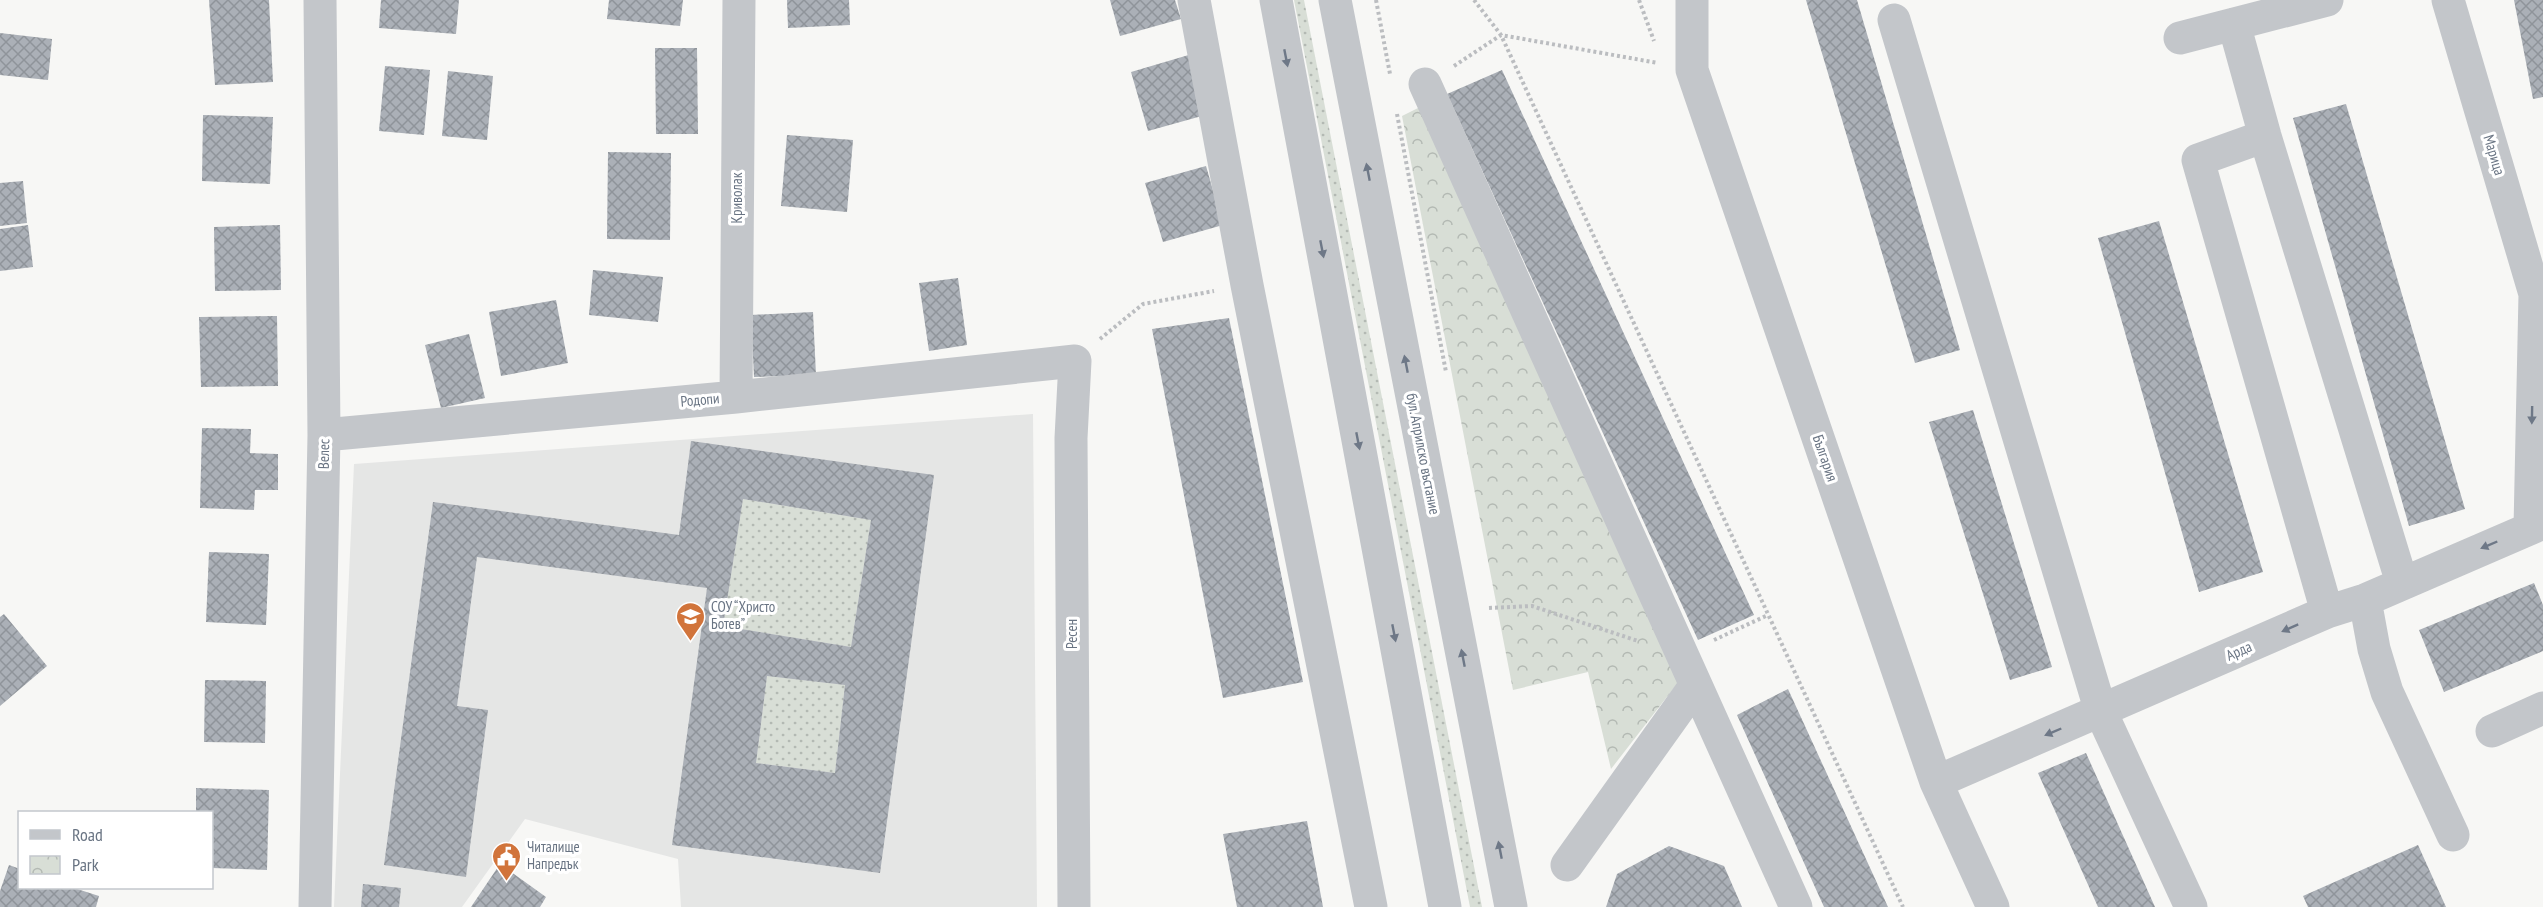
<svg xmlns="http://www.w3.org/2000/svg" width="2543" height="907" font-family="'PT Sans Narrow',sans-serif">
	<defs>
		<pattern id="grass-dots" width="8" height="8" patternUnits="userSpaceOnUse" patternTransform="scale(1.5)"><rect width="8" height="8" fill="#d8ded6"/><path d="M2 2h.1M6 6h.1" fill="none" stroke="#b3b9b3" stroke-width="1.8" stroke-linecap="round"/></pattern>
		<pattern id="park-crowns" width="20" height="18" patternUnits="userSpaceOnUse" patternTransform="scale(1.5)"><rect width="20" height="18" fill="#d8ded6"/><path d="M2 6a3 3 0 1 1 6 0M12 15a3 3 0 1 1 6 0" fill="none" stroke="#b3b9b3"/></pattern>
		<pattern id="building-cross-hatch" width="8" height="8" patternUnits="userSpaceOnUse" patternTransform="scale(1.5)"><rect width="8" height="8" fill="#abb0b7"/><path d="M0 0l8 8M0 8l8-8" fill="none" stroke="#8f949a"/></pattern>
	</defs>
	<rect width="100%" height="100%" fill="#f7f7f5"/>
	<path fill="#e5e6e5" d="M1033,414l4,493h-356l-3,-48 -153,-40 -63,88h-128l20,-443z"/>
	<path fill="url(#grass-dots)" d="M1294,0h10l178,907h-12z
		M743,499l128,21 -20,127 -128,-21z
		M767,676l78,9 -10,88 -79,-10z"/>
	<path fill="url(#park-crowns)" d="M1422,106l258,574 -69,89 -23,-97 -75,18 -111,-574z"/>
	<path fill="url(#building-cross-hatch)" fill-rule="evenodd" d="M209,0h60l4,82 -58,3z
		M381,0h78l-3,34 -77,-6z
		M609,0h74l-3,26 -73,-7z
		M787,0h62l1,25 -62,3z
		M1110,0h65l6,19 -61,17z
		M1806,0h51l103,350 -45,13z
		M2514,0h29v97l-10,2z
		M0,33l52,6 -4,41 -48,-5z
		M655,48h42l1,86h-42z
		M1192,54l17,60 -61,17 -17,-59z
		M385,66l45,4 -6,65 -45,-4z
		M1502,70l252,545 -56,25 -251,-546z
		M448,71l45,5 -6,64 -45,-4z
		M2346,104l119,405 -56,17 -116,-408z
		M203,115l70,2 -3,67 -68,-3z
		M787,135l66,5 -6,72 -66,-6z
		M608,152l63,1 -1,87 -63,-1z
		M1206,166l17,59 -60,17 -18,-59z
		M23,181l4,42 -27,3v-43z
		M2159,221l104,351 -64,20 -101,-354z
		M28,225l5,42 -33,4v-42z
		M280,225l1,65 -66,1 -1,-64z
		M593,270l70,7 -5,45 -69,-7z
		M958,278l9,67 -38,6 -10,-68z
		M556,300l12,63 -67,13 -12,-64z
		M813,312l3,63 -62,2 -3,-62z
		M277,316l1,70 -77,1 -2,-70z
		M1229,318l74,364 -80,16 -71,-369z
		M469,334l16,64 -44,10 -16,-63z
		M1973,410l79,257 -42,13 -81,-258z
		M202,428l49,1 -1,24 28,1v36h-23l-1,20 -54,-2z
		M691,441l243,34 -54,398 -208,-28 35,-257 -230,-31 -20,149 31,4 -22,167 -82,-12 49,-363 246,33zM743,499l128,21 -20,127 -128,-21zM767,676l78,9 -10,88 -79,-10z
		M209,552l60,2 -3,71 -60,-3z
		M2534,583l9,22v46l-99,41 -25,-62z
		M4,614l43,52 -47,40v-89z
		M205,680l61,1 -1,62 -61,-1z
		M1788,689l100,218h-64l-87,-192z
		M2086,753l69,154h-57l-60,-134z
		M196,788l73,2 -2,80 -55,-2v-56h-16z
		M1307,821l16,86h-86l-14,-73z
		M2418,845l28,62h-138l-5,-11z
		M1669,846l55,20 18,41h-136l11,-33z
		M500,864l46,33 -6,10h-69z
		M9,865l11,4v19h54l25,8 -3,11h-96v-16z
		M363,884l38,4 -2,19h-38z"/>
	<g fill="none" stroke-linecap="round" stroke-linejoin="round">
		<path stroke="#bbbdc0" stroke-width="4" stroke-dasharray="3 3" stroke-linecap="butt" d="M1376,0l14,74
			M1474,0l27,35 157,28
			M1639,0l15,41
			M1454,66l47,-31 402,872
			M1397,114l49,258
			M1100,339l43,-35 71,-13
			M1489,608l43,-2 106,35
			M1714,640l54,-25"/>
		<path stroke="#c3c6ca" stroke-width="33" d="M1194,0l53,285 124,622
			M1276,0l169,907
			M1335,0l176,907
			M1692,0v70l244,712 57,125
			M2448,0l87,294 8,16
			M1894,20l207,692 90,195
			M2234,24l31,112 137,447
			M2180,38l147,-38
			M1425,84l371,823
			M2265,136l-67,24 129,452
			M736,397l3,-397
			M324,435l412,-38 339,-36 -4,77 3,469
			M2530,528l5,-234
			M2365,600l9,49 13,43 66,143
			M2492,731l51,-23
			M1936,782l391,-170 38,-12 178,-77
			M1567,865l128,-179
			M315,907l9,-472 -4,-435"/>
	</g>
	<defs><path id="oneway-solid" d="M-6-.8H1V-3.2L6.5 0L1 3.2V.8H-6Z" transform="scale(1.5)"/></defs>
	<g fill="#6e7887">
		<use href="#oneway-solid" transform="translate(1286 58) rotate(79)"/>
		<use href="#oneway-solid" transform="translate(1368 172) rotate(-101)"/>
		<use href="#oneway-solid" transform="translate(1322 249) rotate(79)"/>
		<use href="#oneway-solid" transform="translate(1406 364) rotate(-101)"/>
		<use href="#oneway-solid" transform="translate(2532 415) rotate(91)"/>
		<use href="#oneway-solid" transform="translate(1358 441) rotate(79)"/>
		<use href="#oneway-solid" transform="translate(2489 545) rotate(157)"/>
		<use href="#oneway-solid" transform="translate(2290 628) rotate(156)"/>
		<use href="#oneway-solid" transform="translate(1394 633) rotate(79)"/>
		<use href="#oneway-solid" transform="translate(1463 658) rotate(-101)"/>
		<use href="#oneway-solid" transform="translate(2053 732) rotate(157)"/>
		<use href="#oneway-solid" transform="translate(1500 850) rotate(-101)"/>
	</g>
	<defs>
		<symbol id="school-pin" viewBox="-11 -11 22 30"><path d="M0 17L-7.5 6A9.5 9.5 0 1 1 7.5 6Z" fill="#d1743b" stroke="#fff"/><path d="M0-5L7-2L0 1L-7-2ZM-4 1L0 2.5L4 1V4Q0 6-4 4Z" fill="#fff"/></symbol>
		<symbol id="civic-pin" viewBox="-11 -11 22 30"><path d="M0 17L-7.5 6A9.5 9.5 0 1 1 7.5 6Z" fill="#d1743b" stroke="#fff"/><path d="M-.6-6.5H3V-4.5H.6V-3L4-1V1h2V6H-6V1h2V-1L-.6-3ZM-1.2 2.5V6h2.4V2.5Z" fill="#fff"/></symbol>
	</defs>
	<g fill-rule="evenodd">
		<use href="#school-pin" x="674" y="600" width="33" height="45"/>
		<use href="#civic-pin" x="490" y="840" width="33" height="45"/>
	</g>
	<g text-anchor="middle" stroke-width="6" stroke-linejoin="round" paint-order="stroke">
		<g font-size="15" fill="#697483" stroke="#fff">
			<text transform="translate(2494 155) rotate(73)" y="5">Марица</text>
			<text transform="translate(737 198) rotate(-90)" y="5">Криволак</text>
			<text transform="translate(700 400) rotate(-5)" y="5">Родопи</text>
			<text transform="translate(324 454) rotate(-89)" y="5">Велес</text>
			<text transform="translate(1423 454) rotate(79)" y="5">бул. Априлско въстание</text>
			<text transform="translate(1825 458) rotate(71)" y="5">България</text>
			<text transform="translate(1072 634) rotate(-90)" y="5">Ресен</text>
			<text transform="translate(2239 651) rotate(-24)" y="5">Арда</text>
		</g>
		<g font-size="15" fill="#697483" stroke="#fff" text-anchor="start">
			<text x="711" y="612">СОУ “Христо<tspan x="711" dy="17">Ботев”</tspan></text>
			<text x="527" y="852">Читалище<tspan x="527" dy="17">Напредък</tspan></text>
		</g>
	</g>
	<rect x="18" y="811" width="195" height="78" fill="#ffffff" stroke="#c3c7cd" stroke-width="1.5"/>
	<rect x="30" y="830" width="30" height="9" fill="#c3c6ca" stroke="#c3c7cd" stroke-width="1.5"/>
	<text x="72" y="841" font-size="18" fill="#697483">Road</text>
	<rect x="30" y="856" width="30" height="18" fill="url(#park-crowns)" stroke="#c3c7cd" stroke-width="1.5"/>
	<text x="72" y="871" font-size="18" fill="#697483">Park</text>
</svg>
